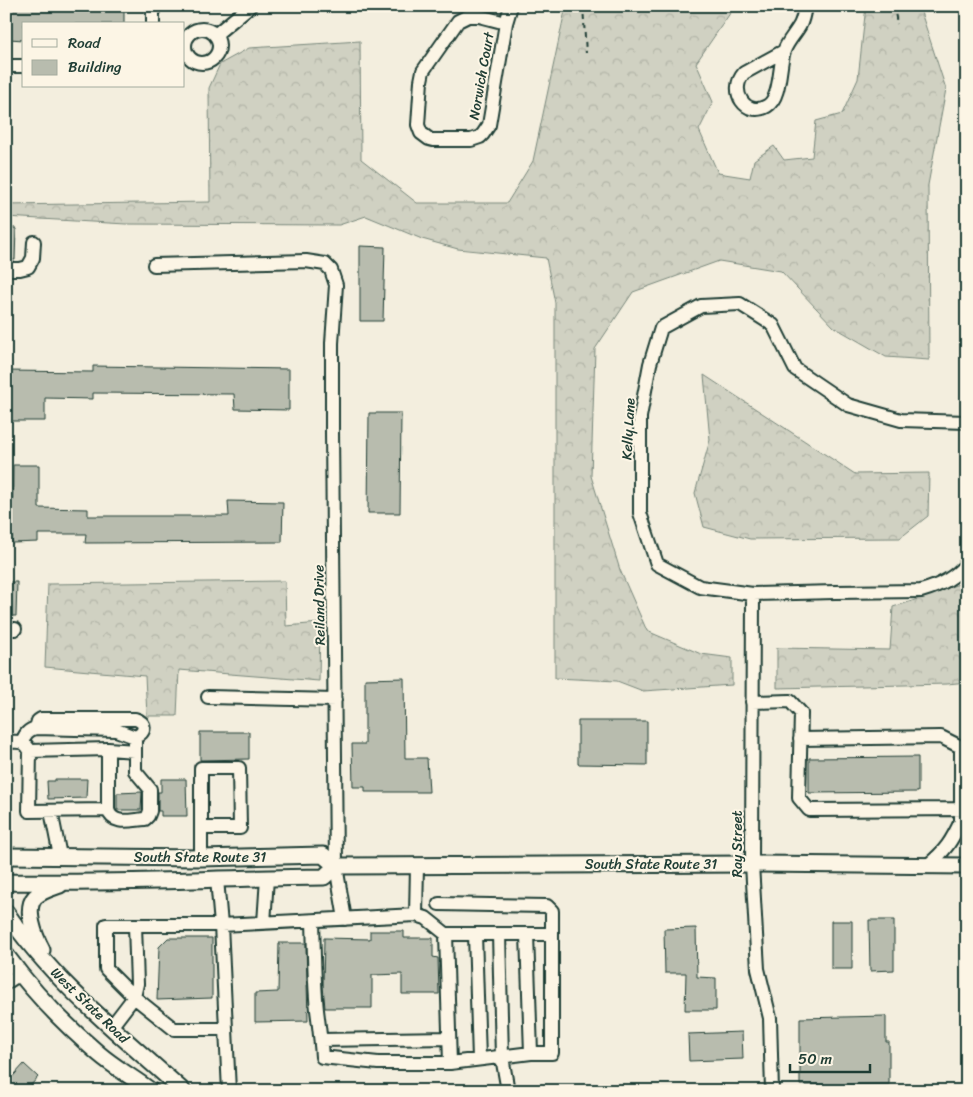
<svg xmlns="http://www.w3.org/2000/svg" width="973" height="1097" font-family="Sriracha,sans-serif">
	<defs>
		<pattern id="forest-crowns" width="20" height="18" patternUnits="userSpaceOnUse" patternTransform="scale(1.25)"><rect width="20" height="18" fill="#d0d1c2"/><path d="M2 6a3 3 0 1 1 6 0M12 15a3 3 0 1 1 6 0" fill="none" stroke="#b2b4a7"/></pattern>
	</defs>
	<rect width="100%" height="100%" fill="#f3eede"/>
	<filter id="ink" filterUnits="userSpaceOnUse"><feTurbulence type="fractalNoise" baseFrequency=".02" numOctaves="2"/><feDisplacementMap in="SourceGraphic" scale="10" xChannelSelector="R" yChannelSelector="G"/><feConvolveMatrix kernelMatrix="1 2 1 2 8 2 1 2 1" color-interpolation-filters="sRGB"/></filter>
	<g filter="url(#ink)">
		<path fill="url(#forest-crowns)" stroke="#78877b" d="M566,6h15l3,6 23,-6h128l-39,57 17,39 -14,28 19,43 32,5 4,-18 20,-14 10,14 28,-3 4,-36 26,-7 16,-35 8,-73h53l27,83 -18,96 1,175 -43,-3 -52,-30 -53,-56 -62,-10 -86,31 -38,57 -4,127 29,94 27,61 54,23 31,4v27l-89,6 -26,-10 -62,-3v-375l-9,-45 -88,-9 -36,-10 -56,-23 -27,9 -213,-1 -120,-7v-12l204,-3 -1,-114 11,-24 29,-16 111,-7 1,118 56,44h90l26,-42z
			M704,375l151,99 74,-1 -1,43 -28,22 -150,1 -46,-12 -9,-34 15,-53z
			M285,581l1,45 34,-3 -1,58 -140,-11 -2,46h-30l-2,-40 -100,-9 3,-83z
			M967,581v101l-20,2 -170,4v-40l113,2 3,-43 19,-6z"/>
		<path fill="#b8bcae" stroke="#1f3d34" d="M9,6h115v18h-100v16l-15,-1z
			M6,228h10l-1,32 -9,-1z
			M360,246l25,1 -2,74h-23z
			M93,366l196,3v41l-54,-1 -1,-15 -141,-1v6l-48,-1v23h-39v-50l87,1z
			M369,413h32l-1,100h-32z
			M13,465h26v43l49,1v7h141l-1,-15 55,1 -1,40 -197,1 1,-9h-48v8l-26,1z
			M6,582h11l-1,34h-10z
			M404,678l1,80h22l2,34h-64v-5h-12l-1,-43h13v-65z
			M578,721h69v44l-69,-1z
			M200,732h49v27l-49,1z
			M918,757v35l-109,1v-35z
			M55,779h32l-1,19 -38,1 -1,-18h8z
			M161,779h25l1,37h-26v-5h-3v-19h3z
			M142,792l-1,18h-24v-17z
			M869,920h25v50l-24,1z
			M831,921h21v48h-21z
			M696,928l1,49 19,1v32h-31l1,-37h-21l-1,-44z
			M370,931h34v7h29v19l5,1 1,36h-37v-20l-30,1v33h-47l-2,-22 1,-48 46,1z
			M168,938h44v60l-55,2 2,-53z
			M279,943h27l2,78 -53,1v-29l23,-1z
			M886,1016v26h3v42l-89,1v-67z
			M742,1032l1,27 -54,2 -1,-27z
			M24,1064l14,13 -12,14h-20v-7z"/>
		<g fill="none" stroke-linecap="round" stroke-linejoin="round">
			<defs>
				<path id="minor" d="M468,16h11l27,7 -17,102 -6,9 -3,3 -9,3h-38l-4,-1 -8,-6 -3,-8 3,-44 2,-10 35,-50z
					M506,23l5,-17
					M153,24v-18
					M185 46a17 17 0 1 1 34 0a17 17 0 1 1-34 0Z
					M215,35l35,-29
					M784,51l-40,22c-16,18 2,45 23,33 14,-8 12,-40 17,-55 3,-9 11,-17 16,-26 3,-6 4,-12 5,-19
					M6,65l3,1h15
					M154,265l152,-4 19,3 6,6 5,15 -4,58v88l4,435 9,53
					M6,269h14l8,-2 5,-9 1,-16
					M967,422l-66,-2 -53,-15 -53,-36 -22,-44 -33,-21 -39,2 -40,22 -11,36 -10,53v96l17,51 43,23 53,7 82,-2 86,-1c18,-5 34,-13 46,-28
					M753,594l-1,270 6,105 12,49 2,73
					M6,629h9
					M208,697l127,3
					M752,702l38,-1 11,12 -2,85 10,12 158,-1
					M800,739l141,-2 20,10
					M6,742c12,0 18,-3 24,9l-1,60 79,-1v-61
					M22,742c3,-8 6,-12 14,-14l80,2 19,7c11,-4 12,-15 0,-18h-94l-3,2 -2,7
					M30,751l78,-2 27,2
					M108,810c5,16 23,10 37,9l3,-3 2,-5v-22l-15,-18v-34
					M51,811l9,45
					M961,821v-74h6
					M201,858v-90h38l1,60h-38
					M928,865c18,-15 23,-23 33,-44l6,11
					M217,879l4,46 8,166
					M416,915l1,-49
					M313,921c1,30 1,59 4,89 2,16 4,31 5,47l56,6h72l81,-10h21v-142l-5,-5 -108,-2
					M264,923l3,-45
					M446,934h106
					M475,934l4,125
					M499,934l3,123 6,34
					M527,934l4,119
					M6,983l14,-9
					M111,1027l23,-30 3,-13 -2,-59
					M226,1029h-52l-40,-32 -28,-28v-44h115l195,-10 10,3 20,16 4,129
					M321,1040l128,-2"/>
				<path id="major" d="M6,856l195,2 122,-3 13,11 416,-2 215,2
					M6,882c106,2 212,-4 318,-5l12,-11
					M6,912c47,70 115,123 177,179
					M42,950c-7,-13 -18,-41 -7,-53 7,-7 17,-9 25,-12
					M6,955c26,36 58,69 92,98 16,14 36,25 53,38"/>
			</defs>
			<use href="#minor" stroke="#1f3d34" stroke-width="16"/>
			<use href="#major" stroke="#1f3d34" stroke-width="19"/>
			<path stroke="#1f3d34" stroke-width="2" stroke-dasharray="5 4" stroke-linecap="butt" d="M583,6l3,47
				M894,6l3,18"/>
			<use href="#minor" stroke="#fcf5e5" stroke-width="12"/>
			<use href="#major" stroke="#fcf5e5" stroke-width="15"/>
		</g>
	</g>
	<g text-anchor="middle" stroke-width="4" stroke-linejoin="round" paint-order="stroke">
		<g font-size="14" fill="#1f3d34" stroke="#fcf5e5">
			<text transform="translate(481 76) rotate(-80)" y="5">Norwich Court</text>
			<text transform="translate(628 429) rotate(-87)" y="5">Kelly Lane</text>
			<text transform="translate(319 605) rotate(-91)" y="5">Reiland Drive</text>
			<text transform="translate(737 844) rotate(-90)" y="5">Ray Street</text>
			<text x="200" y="862">South State Route 31</text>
			<text x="651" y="869">South State Route 31</text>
			<text transform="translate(90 1005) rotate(44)" y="5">West State Road</text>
		</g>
	</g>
	<rect width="973" height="1097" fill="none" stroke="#fcf5e5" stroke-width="25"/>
	<rect x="12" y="12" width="948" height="1072" fill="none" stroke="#1f3d34" stroke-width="2" filter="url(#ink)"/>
	<rect x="22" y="22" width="162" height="65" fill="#fcf5e5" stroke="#a4ab9e"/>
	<rect x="32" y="39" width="25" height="8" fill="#fcf5e5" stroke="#a4ab9e"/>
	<text x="68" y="48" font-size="15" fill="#1f3d34">Road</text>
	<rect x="32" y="60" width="25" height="15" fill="#b8bcae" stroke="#a4ab9e"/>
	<text x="68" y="72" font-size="15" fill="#1f3d34">Building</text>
	<path d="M790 1064v8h80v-8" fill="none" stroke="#1f3d34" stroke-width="2.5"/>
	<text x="798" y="1064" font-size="15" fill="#1f3d34" stroke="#fcf5e5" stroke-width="4" paint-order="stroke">50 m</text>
</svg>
